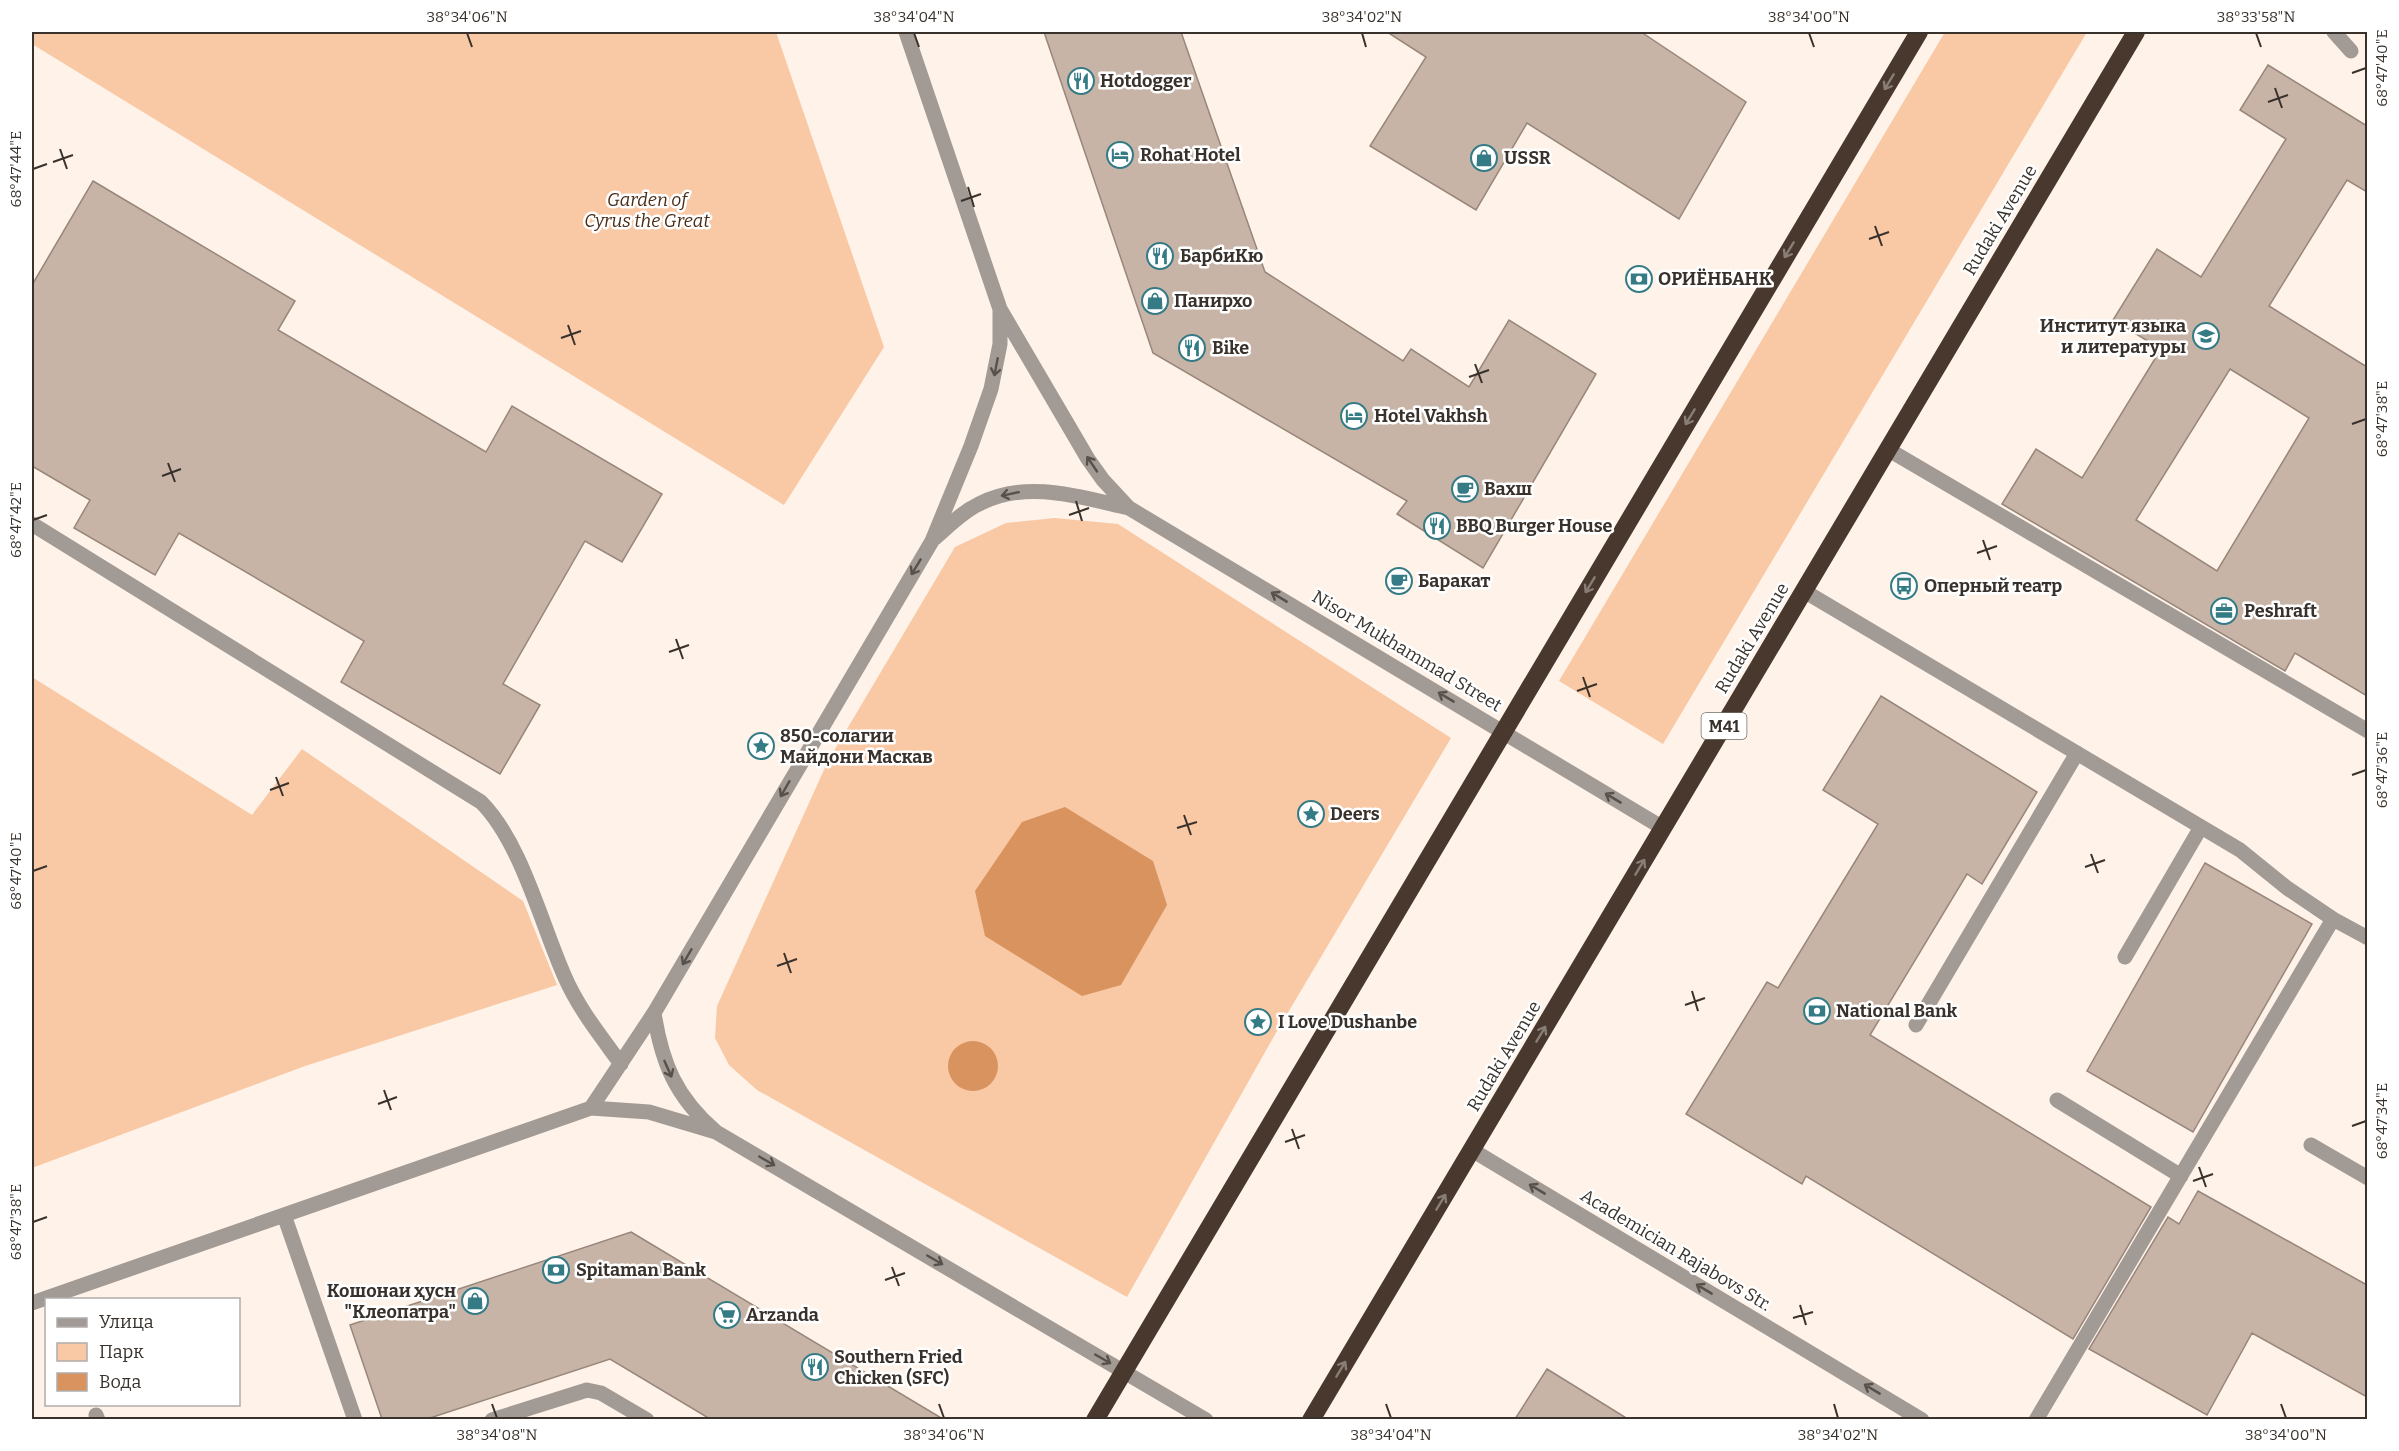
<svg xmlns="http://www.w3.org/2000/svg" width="2399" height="1451" font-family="Bitter,serif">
	<rect width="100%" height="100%" fill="#fef2e9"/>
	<path fill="#f9c8a4" d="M32,32h744l108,315 -100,158 -752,-461z
		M1945,32h142l-424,712 -104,-63z
		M1055,518l63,6 333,214 -174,293 -150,266 -370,-207 -28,-25 -14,-27 2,-32 111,-245 127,-214 51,-24z
		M32,677l220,138 50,-66 221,152 34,84 -252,81 -273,102z"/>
	<path fill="#d9935f" d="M1065,807l88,54 14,44 -46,80 -39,11 -97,-60 -10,-45 47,-69z
		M948 1066a25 25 0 1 1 50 0a25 25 0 1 1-50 0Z"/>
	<path fill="#c7b4a7" stroke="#98867a" stroke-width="1.5" fill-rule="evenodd" d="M1044,32h137l84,240 138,89 8,-12 58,38 40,-67 87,54 -113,194 -86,-54 10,-13 -254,-148z
		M1387,32h254l105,70 -67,117 -152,-96 -51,87 -106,-64 56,-89z
		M2268,65l99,61v66l-20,-12 -78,126 98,61v329l-72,-43 -10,18 -283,-167 34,-55 46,29 79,-129 -48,-29 44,-71 44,28 85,-138 -46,-29zM2230,369l79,49 -92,153 -81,-51z
		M93,181l202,120 -17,29 208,122 26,-46 150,88 -40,68 -37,-21 -82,143 37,21 -40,69 -159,-92 23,-41 -185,-108 -24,42 -81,-47 16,-28 -58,-34v-181z
		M1881,696l156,96 -55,92 -15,-10 -97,161 281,172 -78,132 -267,-163 -4,8 -116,-70 81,-132 11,6 100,-164 -55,-34z
		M2205,863l107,61 -119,208 -106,-61z
		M2198,1191l169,94v112l-115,-64 -45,82 -118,-66 79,-132 11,7z
		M631,1232l312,187h-233l-100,-60 -183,60h-45l-32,-94z
		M1547,1369l81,50h-113z"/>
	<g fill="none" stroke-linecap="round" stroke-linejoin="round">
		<path stroke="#a29a94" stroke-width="15" d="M906,32l94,277 88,150 15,21 26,28 534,320
			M2334,32l17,19
			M1889,450l479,281
			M32,524l449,278c40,40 60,121 83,173 14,33 36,60 57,89
			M935,538c14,-12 27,-26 44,-34 48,-25 101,-7 150,4
			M1804,591l436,259 47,38 46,31 -297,501
			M2333,919l35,19
			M2125,957l76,-130
			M654,1013c8,51 22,84 62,119l490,288
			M1916,1025l161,-272
			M2057,1100l124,76
			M591,1108l63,-95 278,-472 39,-95 20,-57 9,-45v-33
			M2311,1145l57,33
			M1472,1150l450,270
			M284,1215l71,205
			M32,1303l559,-195 58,4 67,20
			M96,1415l2,5
			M492,1420l95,-30 14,3 46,27"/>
		<path stroke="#48382d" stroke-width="18" d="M1095,1420l824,-1388
			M1311,1420l825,-1388"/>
	</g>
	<defs><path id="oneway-shaft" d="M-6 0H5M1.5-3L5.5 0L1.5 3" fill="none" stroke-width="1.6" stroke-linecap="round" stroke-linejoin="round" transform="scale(1.5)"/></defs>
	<g stroke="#887e76">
		<use href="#oneway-shaft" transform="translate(1889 82) rotate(121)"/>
		<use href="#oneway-shaft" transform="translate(1789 250) rotate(121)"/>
		<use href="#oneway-shaft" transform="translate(1690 417) rotate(121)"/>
		<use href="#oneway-shaft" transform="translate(1590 585) rotate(121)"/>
		<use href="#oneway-shaft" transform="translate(1640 867) rotate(-59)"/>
		<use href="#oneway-shaft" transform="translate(1541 1034) rotate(-59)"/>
		<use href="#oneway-shaft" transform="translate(1441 1202) rotate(-59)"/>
		<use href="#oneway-shaft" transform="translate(1341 1369) rotate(-59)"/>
	</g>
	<g stroke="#58514b">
		<use href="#oneway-shaft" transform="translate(996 367) rotate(101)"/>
		<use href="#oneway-shaft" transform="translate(1092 464) rotate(-124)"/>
		<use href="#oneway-shaft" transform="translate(1010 494) rotate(168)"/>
		<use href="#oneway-shaft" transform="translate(916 567) rotate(121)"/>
		<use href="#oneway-shaft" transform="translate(1279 597) rotate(-149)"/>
		<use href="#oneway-shaft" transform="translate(1446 697) rotate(-149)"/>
		<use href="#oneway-shaft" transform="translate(785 789) rotate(120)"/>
		<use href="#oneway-shaft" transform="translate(1613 798) rotate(-149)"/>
		<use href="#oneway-shaft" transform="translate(687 957) rotate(120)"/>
		<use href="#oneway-shaft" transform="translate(668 1069) rotate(66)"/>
		<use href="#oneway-shaft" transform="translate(767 1161) rotate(30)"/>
		<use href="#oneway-shaft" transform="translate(1537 1189) rotate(-149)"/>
		<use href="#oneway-shaft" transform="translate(935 1260) rotate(30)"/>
		<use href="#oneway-shaft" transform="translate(1704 1289) rotate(-149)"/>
		<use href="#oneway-shaft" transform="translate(1103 1359) rotate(30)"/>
		<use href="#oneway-shaft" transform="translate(1872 1389) rotate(-149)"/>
	</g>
	<path fill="none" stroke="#39322c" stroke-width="2" d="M467,33l5,14M914,33l5,14M1362,33l4,14M1809,33l5,14M2256,33l5,14M2352,73l14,-5M2275,88l7,20M2268,102l20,-7M60,149l7,20M53,162l20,-7M33,169l14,-5M968,187l6,20M961,201l20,-7M1875,226l7,20M1869,239l20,-7M568,325l7,20M561,338l20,-7M1475,364l7,19M1469,377l20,-7M2352,424l14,-5M168,463l7,19M162,476l19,-7M1076,501l6,20M1069,515l20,-7M33,520l14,-5M1983,540l7,20M1977,553l20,-7M676,639l7,20M669,652l20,-7M1583,677l7,20M1577,691l20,-7M2352,775l14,-5M276,777l7,19M270,790l19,-7M1184,815l7,20M1177,828l20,-6M2091,854l7,19M2085,867l20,-7M33,871l14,-5M784,953l7,20M777,966l20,-7M1692,991l6,20M1685,1005l20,-7M384,1090l7,20M378,1104l19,-7M2352,1126l14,-5M1292,1129l7,20M1285,1142l20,-7M2199,1167l7,20M2193,1181l20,-7M33,1222l14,-5M892,1267l7,19M885,1280l20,-7M1800,1305l6,20M1793,1318l20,-6M492,1404l5,14M939,1404l5,14M1386,1404l5,14M1834,1404l4,14M2281,1404l5,14"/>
	<defs>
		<symbol id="restaurant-ring" viewBox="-11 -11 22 22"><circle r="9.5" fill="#fff" stroke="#347b85" stroke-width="1.5"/><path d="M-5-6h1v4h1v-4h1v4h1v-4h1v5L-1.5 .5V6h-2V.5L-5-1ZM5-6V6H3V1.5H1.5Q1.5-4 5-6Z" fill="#347b85"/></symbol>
		<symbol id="hotel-ring" viewBox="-11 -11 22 22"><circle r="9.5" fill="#fff" stroke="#347b85" stroke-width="1.5"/><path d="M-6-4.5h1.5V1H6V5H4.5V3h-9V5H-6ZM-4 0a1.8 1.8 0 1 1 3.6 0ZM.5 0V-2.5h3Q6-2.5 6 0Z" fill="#347b85"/></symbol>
		<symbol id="shop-ring" viewBox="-11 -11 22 22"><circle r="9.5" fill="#fff" stroke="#347b85" stroke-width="1.5"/><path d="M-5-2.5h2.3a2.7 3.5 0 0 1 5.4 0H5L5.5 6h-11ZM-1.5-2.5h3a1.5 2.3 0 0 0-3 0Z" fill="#347b85"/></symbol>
		<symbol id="bank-ring" viewBox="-11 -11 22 22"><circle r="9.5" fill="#fff" stroke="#347b85" stroke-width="1.5"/><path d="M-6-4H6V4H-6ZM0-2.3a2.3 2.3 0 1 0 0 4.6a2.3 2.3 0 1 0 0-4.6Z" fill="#347b85"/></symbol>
		<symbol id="university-ring" viewBox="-11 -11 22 22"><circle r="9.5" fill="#fff" stroke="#347b85" stroke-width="1.5"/><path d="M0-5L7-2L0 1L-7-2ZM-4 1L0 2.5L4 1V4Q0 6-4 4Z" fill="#347b85"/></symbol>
		<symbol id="cafe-ring" viewBox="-11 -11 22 22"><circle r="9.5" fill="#fff" stroke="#347b85" stroke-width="1.5"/><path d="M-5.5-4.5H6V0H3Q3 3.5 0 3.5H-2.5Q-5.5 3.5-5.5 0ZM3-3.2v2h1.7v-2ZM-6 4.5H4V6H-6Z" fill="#347b85"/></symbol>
		<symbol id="bus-ring" viewBox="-11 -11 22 22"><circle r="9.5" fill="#fff" stroke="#347b85" stroke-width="1.5"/><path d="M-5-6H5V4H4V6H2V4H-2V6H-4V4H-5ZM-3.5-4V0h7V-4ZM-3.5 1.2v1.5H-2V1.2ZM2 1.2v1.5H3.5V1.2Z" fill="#347b85"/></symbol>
		<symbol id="office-ring" viewBox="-11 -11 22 22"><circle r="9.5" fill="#fff" stroke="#347b85" stroke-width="1.5"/><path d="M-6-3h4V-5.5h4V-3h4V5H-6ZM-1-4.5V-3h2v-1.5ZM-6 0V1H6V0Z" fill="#347b85"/></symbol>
		<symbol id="sight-ring" viewBox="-11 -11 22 22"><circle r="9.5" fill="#fff" stroke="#347b85" stroke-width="1.5"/><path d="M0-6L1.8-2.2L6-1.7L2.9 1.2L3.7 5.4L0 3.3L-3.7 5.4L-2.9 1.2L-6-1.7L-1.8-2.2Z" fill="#347b85"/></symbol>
		<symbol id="supermarket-ring" viewBox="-11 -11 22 22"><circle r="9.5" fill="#fff" stroke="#347b85" stroke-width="1.5"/><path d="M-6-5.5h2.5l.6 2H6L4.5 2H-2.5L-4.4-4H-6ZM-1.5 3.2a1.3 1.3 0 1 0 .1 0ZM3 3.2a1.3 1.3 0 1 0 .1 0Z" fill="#347b85"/></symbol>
	</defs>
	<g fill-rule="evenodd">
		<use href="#restaurant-ring" x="1066" y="66" width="30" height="30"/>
		<use href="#hotel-ring" x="1105" y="140" width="30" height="30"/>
		<use href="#shop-ring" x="1469" y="143" width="30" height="30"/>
		<use href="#restaurant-ring" x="1145" y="241" width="30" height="30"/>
		<use href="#bank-ring" x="1624" y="264" width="30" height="30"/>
		<use href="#shop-ring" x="1140" y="286" width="30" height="30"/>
		<use href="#university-ring" x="2191" y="321" width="30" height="30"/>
		<use href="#restaurant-ring" x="1177" y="333" width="30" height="30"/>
		<use href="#hotel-ring" x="1339" y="401" width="30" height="30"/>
		<use href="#cafe-ring" x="1450" y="474" width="30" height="30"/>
		<use href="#restaurant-ring" x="1422" y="511" width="30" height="30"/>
		<use href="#cafe-ring" x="1384" y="566" width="30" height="30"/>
		<use href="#bus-ring" x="1889" y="571" width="30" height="30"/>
		<use href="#office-ring" x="2209" y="596" width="30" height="30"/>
		<use href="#sight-ring" x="746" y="731" width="30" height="30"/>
		<use href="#sight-ring" x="1296" y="799" width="30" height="30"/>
		<use href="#bank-ring" x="1802" y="996" width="30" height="30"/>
		<use href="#sight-ring" x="1243" y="1007" width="30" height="30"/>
		<use href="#bank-ring" x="541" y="1255" width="30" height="30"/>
		<use href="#shop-ring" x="460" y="1286" width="30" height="30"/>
		<use href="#supermarket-ring" x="712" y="1300" width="30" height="30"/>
		<use href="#restaurant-ring" x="800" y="1352" width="30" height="30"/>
	</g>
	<g text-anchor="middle" stroke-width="5" stroke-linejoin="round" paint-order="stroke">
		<rect fill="#fff" stroke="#74706b" stroke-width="1.5" x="1701.5" y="713" width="45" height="26" rx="4.5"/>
		<g font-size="16" font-weight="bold" fill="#39322c">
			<text x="1724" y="732">M41</text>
		</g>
		<g font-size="18" font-weight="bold" fill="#39322c" stroke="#fff" text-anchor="start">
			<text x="1100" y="87">Hotdogger</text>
			<text x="1140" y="161">Rohat Hotel</text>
			<text x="1504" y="164">USSR</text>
			<text x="1180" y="262">БарбиКю</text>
			<text x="1658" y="285">ОРИЁНБАНК</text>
			<text x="1174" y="307">Панирхо</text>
			<text x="2186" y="332" text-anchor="end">Институт языка<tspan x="2186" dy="21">и литературы</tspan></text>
			<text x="1212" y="354">Bike</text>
			<text x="1374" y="422">Hotel Vakhsh</text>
			<text x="1484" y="495">Вахш</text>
			<text x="1456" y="532">BBQ Burger House</text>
			<text x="1418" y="587">Баракат</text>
			<text x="1924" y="592">Оперный театр</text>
			<text x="2244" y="617">Peshraft</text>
			<text x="780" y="742">850-солагии<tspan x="780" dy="21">Майдони Маскав</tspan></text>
			<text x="1330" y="820">Deers</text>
			<text x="1836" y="1017">National Bank</text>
			<text x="1278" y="1028">I Love Dushanbe</text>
			<text x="576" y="1276">Spitaman Bank</text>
			<text x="456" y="1297" text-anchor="end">Кошонаи ҳусн<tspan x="456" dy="21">"Клеопатра"</tspan></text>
			<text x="746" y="1321">Arzanda</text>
			<text x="834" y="1363">Southern Fried<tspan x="834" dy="21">Chicken (SFC)</tspan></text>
		</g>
		<g font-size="18" font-style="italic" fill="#4a2c16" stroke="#fff">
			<text x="647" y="206">Garden of<tspan x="647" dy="21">Cyrus the Great</tspan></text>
		</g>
		<g font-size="18" fill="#39322c" stroke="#fff">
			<text transform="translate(2000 220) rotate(-59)" y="6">Rudaki Avenue</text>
			<text transform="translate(1752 638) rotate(-59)" y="6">Rudaki Avenue</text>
			<text transform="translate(1407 651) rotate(31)" y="6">Nisor Mukhammad Street</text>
			<text transform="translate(1504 1056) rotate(-59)" y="6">Rudaki Avenue</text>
			<text transform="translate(1676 1250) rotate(31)" y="6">Academician Rajabovs Str.</text>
		</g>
	</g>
	<rect width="2399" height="1451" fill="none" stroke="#ffffff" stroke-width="66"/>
	<rect x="45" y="1298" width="195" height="108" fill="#ffffff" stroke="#b0adab" stroke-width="1.5"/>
	<rect x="57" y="1318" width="30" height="9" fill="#a29a94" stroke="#b0adab" stroke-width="1.5"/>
	<text x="99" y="1328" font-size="18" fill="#39322c">Улица</text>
	<rect x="57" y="1343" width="30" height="18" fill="#f9c8a4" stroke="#b0adab" stroke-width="1.5"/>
	<text x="99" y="1358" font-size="18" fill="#39322c">Парк</text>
	<rect x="57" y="1373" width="30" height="18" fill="#d9935f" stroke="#b0adab" stroke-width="1.5"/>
	<text x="99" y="1388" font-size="18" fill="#39322c">Вода</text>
	<rect x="33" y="33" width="2333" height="1385" fill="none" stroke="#39322c" stroke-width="2"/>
	<g font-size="15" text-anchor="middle" fill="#39322c">
		<text x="467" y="22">38°34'06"N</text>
		<text x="914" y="22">38°34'04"N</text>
		<text x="1362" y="22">38°34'02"N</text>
		<text x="1809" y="22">38°34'00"N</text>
		<text x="2256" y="22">38°33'58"N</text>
		<text transform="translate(2382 68) rotate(-90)" y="5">68°47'40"E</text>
		<text transform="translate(16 169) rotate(-90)" y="5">68°47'44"E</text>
		<text transform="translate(2382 419) rotate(-90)" y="5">68°47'38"E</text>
		<text transform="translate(16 520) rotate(-90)" y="5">68°47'42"E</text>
		<text transform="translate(2382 770) rotate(-90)" y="5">68°47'36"E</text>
		<text transform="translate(16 871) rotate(-90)" y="5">68°47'40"E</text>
		<text transform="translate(2382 1121) rotate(-90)" y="5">68°47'34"E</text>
		<text transform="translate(16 1222) rotate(-90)" y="5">68°47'38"E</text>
		<text x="497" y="1440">38°34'08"N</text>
		<text x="944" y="1440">38°34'06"N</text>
		<text x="1391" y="1440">38°34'04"N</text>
		<text x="1838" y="1440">38°34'02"N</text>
		<text x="2286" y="1440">38°34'00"N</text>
	</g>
</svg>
